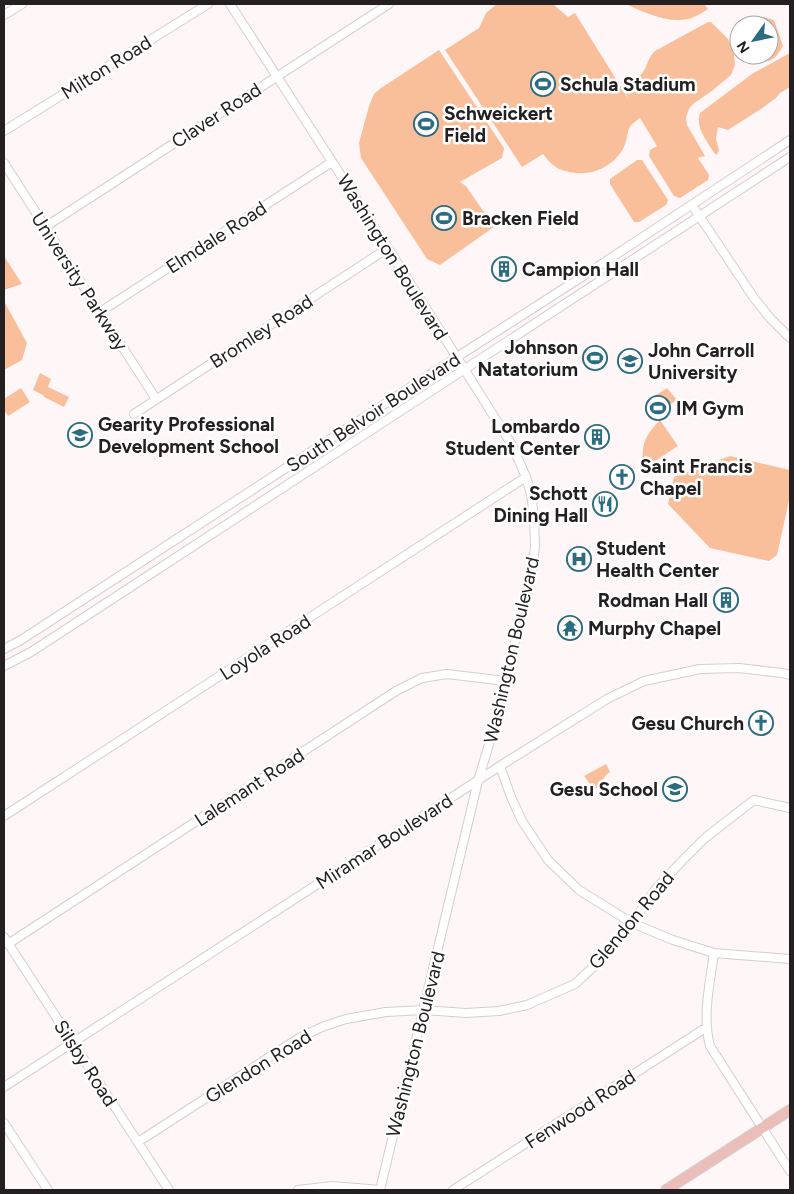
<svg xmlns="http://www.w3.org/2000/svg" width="794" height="1194" font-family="Figtree,sans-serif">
	<rect width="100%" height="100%" fill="#fff6f8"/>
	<path fill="#f9bf9b" d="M497,4h56l15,13 7,-4 54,87 -6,-12c7,-3 15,-9 20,-16 5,-7 5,-15 12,-21l53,-29h3l17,17 6,15 1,11 -4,10 -18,15 -20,14 -4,5 -3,8 1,8 18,31 -7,2 11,17 -1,5 -28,18 -6,-2 -25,-40 1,-6 7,-4 -17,-28c-17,12 -9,12 -16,29 -9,18 -29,28 -48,26 -17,-2 -23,-6 -33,-19l-21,13 -77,-117 34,-22 7,-15z
		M626,4h78l4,5c-5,3 -9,6 -14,8 -21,9 -49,-4 -68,-13z
		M763,17l11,3 9,26c-7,12 -10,16 -24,16l-6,-7h16v-30h-16z
		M439,50l65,98 -2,10 -42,24 6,4 28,41 -54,38 -13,-6 -66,-101 -2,-15 10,-37 5,-12 7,-6z
		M790,53v34l-10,6 -4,5 -15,11 -33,21 -10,-3 -2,12 3,11 -2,5 -3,-2c-7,-12 -19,-26 -14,-40l52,-39z
		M637,160h5l26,40 -2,5 -27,17h-5l-24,-38v-5z
		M4,256l18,28 -18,6z
		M4,301l23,42 -5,17 -18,10z
		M40,373l11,6 -3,8 21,10 -5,10 -20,-10 -1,-2 -10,-5z
		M21,388l9,14 -22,14 -4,-6v-11z
		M667,388l10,12 -22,14 -8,-13z
		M660,420l18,26 -32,21h-2l-1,-3c-2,-21 3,-29 17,-44z
		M730,456l60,14v26l-13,59 -8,6 -59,-13 -42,-44 6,-27z
		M606,764l4,8c-7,4 -9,13 -16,18l-10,-14z"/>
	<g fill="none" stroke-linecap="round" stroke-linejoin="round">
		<defs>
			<path id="minor" d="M230,4l158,244 124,197 14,32 5,17 3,22 1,31 -4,33 -26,101 -9,40 -18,60 -98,409
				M4,15l18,-11
				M4,131l204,-127
				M4,163l152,236
				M692,205l62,93 16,20 20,20
				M45,227l344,-223
				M100,312l232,-150
				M134,414l254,-166
				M4,649l17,-9 436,-283 131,-84 202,-133
				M4,666l27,-14 759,-495
				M500,766l11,31 11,24 26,39 31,30 53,33 41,17 41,13 76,6
				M4,816l522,-339
				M4,937l165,253
				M8,944l388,-253 26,-13 25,-4 58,7
				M714,953c-4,30 -12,63 -4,93l80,125
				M4,1087l496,-321 107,-67 37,-18 56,-12 39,-1 43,5 8,2
				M4,1123l44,67
				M138,1142l161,-104 23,-11 24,-8 40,-7 38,-2 42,3 33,-2 28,-6 48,-21 32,-30 25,-31 22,-32 27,-29 24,-24 49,-38 36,8
				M298,1190l34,-4 49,4
				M453,1190l254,-163"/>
			<path id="major" d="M666,1190l124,-80"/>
		</defs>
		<use href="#minor" stroke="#d7cdcf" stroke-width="10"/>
		<use href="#major" stroke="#d3d2d3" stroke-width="12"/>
		<use href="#minor" stroke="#fff" stroke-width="8"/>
		<use href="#major" stroke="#ecbeb9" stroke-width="10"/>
	</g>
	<defs>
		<symbol id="stadium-ring" viewBox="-11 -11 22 22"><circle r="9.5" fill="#fff" stroke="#2c6c81" stroke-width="1.5"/><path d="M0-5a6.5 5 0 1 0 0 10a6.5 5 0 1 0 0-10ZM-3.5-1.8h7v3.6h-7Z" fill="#2c6c81"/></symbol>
		<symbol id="building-ring" viewBox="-11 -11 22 22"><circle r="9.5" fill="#fff" stroke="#2c6c81" stroke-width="1.5"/><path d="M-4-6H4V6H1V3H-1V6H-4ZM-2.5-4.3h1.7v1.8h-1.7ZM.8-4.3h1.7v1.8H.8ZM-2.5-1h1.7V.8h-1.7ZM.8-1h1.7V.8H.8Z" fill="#2c6c81"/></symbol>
		<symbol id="university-ring" viewBox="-11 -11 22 22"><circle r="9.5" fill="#fff" stroke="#2c6c81" stroke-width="1.5"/><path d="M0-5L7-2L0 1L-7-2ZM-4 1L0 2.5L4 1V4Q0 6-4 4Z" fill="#2c6c81"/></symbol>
		<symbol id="school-ring" viewBox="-11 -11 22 22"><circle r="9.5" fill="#fff" stroke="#2c6c81" stroke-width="1.5"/><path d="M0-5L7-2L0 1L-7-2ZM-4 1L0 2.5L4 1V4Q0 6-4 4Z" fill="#2c6c81"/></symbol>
		<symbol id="church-ring" viewBox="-11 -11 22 22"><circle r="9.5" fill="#fff" stroke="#2c6c81" stroke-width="1.5"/><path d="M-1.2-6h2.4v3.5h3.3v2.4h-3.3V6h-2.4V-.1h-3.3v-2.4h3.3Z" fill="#2c6c81"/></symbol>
		<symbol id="restaurant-ring" viewBox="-11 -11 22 22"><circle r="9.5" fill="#fff" stroke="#2c6c81" stroke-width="1.5"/><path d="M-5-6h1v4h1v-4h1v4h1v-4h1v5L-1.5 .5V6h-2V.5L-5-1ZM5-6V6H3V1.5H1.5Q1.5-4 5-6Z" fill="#2c6c81"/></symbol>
		<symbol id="hospital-ring" viewBox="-11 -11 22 22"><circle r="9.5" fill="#fff" stroke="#2c6c81" stroke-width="1.5"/><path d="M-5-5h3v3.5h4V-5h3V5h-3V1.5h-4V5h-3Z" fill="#2c6c81"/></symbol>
		<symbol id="temple-ring" viewBox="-11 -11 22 22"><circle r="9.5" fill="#fff" stroke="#2c6c81" stroke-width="1.5"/><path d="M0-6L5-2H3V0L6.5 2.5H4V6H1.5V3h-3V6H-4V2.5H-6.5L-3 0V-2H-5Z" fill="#2c6c81"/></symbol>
	</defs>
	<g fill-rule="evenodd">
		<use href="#stadium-ring" x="529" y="70" width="28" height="28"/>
		<use href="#stadium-ring" x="412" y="110" width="28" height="28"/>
		<use href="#stadium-ring" x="430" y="204" width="28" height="28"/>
		<use href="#building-ring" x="490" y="255" width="28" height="28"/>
		<use href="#stadium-ring" x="581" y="344" width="28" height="28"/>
		<use href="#university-ring" x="616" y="347" width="28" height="28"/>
		<use href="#stadium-ring" x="644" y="394" width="28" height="28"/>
		<use href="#school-ring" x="66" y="421" width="28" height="28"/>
		<use href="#building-ring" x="583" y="423" width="28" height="28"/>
		<use href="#church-ring" x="608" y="463" width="28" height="28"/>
		<use href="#restaurant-ring" x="591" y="490" width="28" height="28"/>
		<use href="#hospital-ring" x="565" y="545" width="28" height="28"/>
		<use href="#building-ring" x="712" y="586" width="28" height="28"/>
		<use href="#temple-ring" x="556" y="614" width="28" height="28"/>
		<use href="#church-ring" x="747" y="709" width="28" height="28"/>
		<use href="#school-ring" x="661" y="775" width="28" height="28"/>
	</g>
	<g text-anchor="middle" stroke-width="5" stroke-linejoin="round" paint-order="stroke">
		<g font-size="19" fill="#242021" stroke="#fff">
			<text transform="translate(106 67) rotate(-32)" y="7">Milton Road</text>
			<text transform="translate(216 115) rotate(-33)" y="7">Claver Road</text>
			<text transform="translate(216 237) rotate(-33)" y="7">Elmdale Road</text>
			<text transform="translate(393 257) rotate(58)" y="7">Washington Boulevard</text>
			<text transform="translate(80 281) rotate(57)" y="7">University Parkway</text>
			<text transform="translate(261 331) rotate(-33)" y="7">Bromley Road</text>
			<text transform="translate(373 412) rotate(-33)" y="7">South Belvoir Boulevard</text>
			<text transform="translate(265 647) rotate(-33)" y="7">Loyola Road</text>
			<text transform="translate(511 650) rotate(-77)" y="7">Washington Boulevard</text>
			<text transform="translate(249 787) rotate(-33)" y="7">Lalemant Road</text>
			<text transform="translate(384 841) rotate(-33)" y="7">Miramar Boulevard</text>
			<text transform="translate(631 920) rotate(-50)" y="7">Glendon Road</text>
			<text transform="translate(415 1044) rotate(-76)" y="7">Washington Boulevard</text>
			<text transform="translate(86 1063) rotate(57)" y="7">Silsby Road</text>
			<text transform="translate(258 1066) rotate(-32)" y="7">Glendon Road</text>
			<text transform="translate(580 1109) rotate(-33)" y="7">Fenwood Road</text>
		</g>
		<g font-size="19" font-weight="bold" fill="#242021" stroke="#fff" text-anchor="start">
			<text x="560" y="91">Schula Stadium</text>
			<text x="444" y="120">Schweickert<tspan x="444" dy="22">Field</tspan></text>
			<text x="462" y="225">Bracken Field</text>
			<text x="522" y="276">Campion Hall</text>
			<text x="578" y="354" text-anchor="end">Johnson<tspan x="578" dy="22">Natatorium</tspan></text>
			<text x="648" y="357">John Carroll<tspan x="648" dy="22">University</tspan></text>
			<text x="676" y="415">IM Gym</text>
			<text x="98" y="431">Gearity Professional<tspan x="98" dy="22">Development School</tspan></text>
			<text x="580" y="433" text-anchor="end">Lombardo<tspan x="580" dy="22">Student Center</tspan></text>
			<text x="640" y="473">Saint Francis<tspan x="640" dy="22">Chapel</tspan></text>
			<text x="588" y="500" text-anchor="end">Schott<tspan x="588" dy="22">Dining Hall</tspan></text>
			<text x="596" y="555">Student<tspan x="596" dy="22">Health Center</tspan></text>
			<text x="708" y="607" text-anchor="end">Rodman Hall</text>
			<text x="588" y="635">Murphy Chapel</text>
			<text x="744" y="730" text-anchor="end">Gesu Church</text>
			<text x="658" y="796" text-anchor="end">Gesu School</text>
		</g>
	</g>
	<rect width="794" height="1194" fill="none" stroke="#242021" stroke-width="10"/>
	<g transform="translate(754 40) rotate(237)"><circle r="24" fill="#ffffff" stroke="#a7a6a6"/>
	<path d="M0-4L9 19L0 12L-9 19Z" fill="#2c6c81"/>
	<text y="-8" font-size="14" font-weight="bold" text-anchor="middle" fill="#242021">N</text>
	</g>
</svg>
